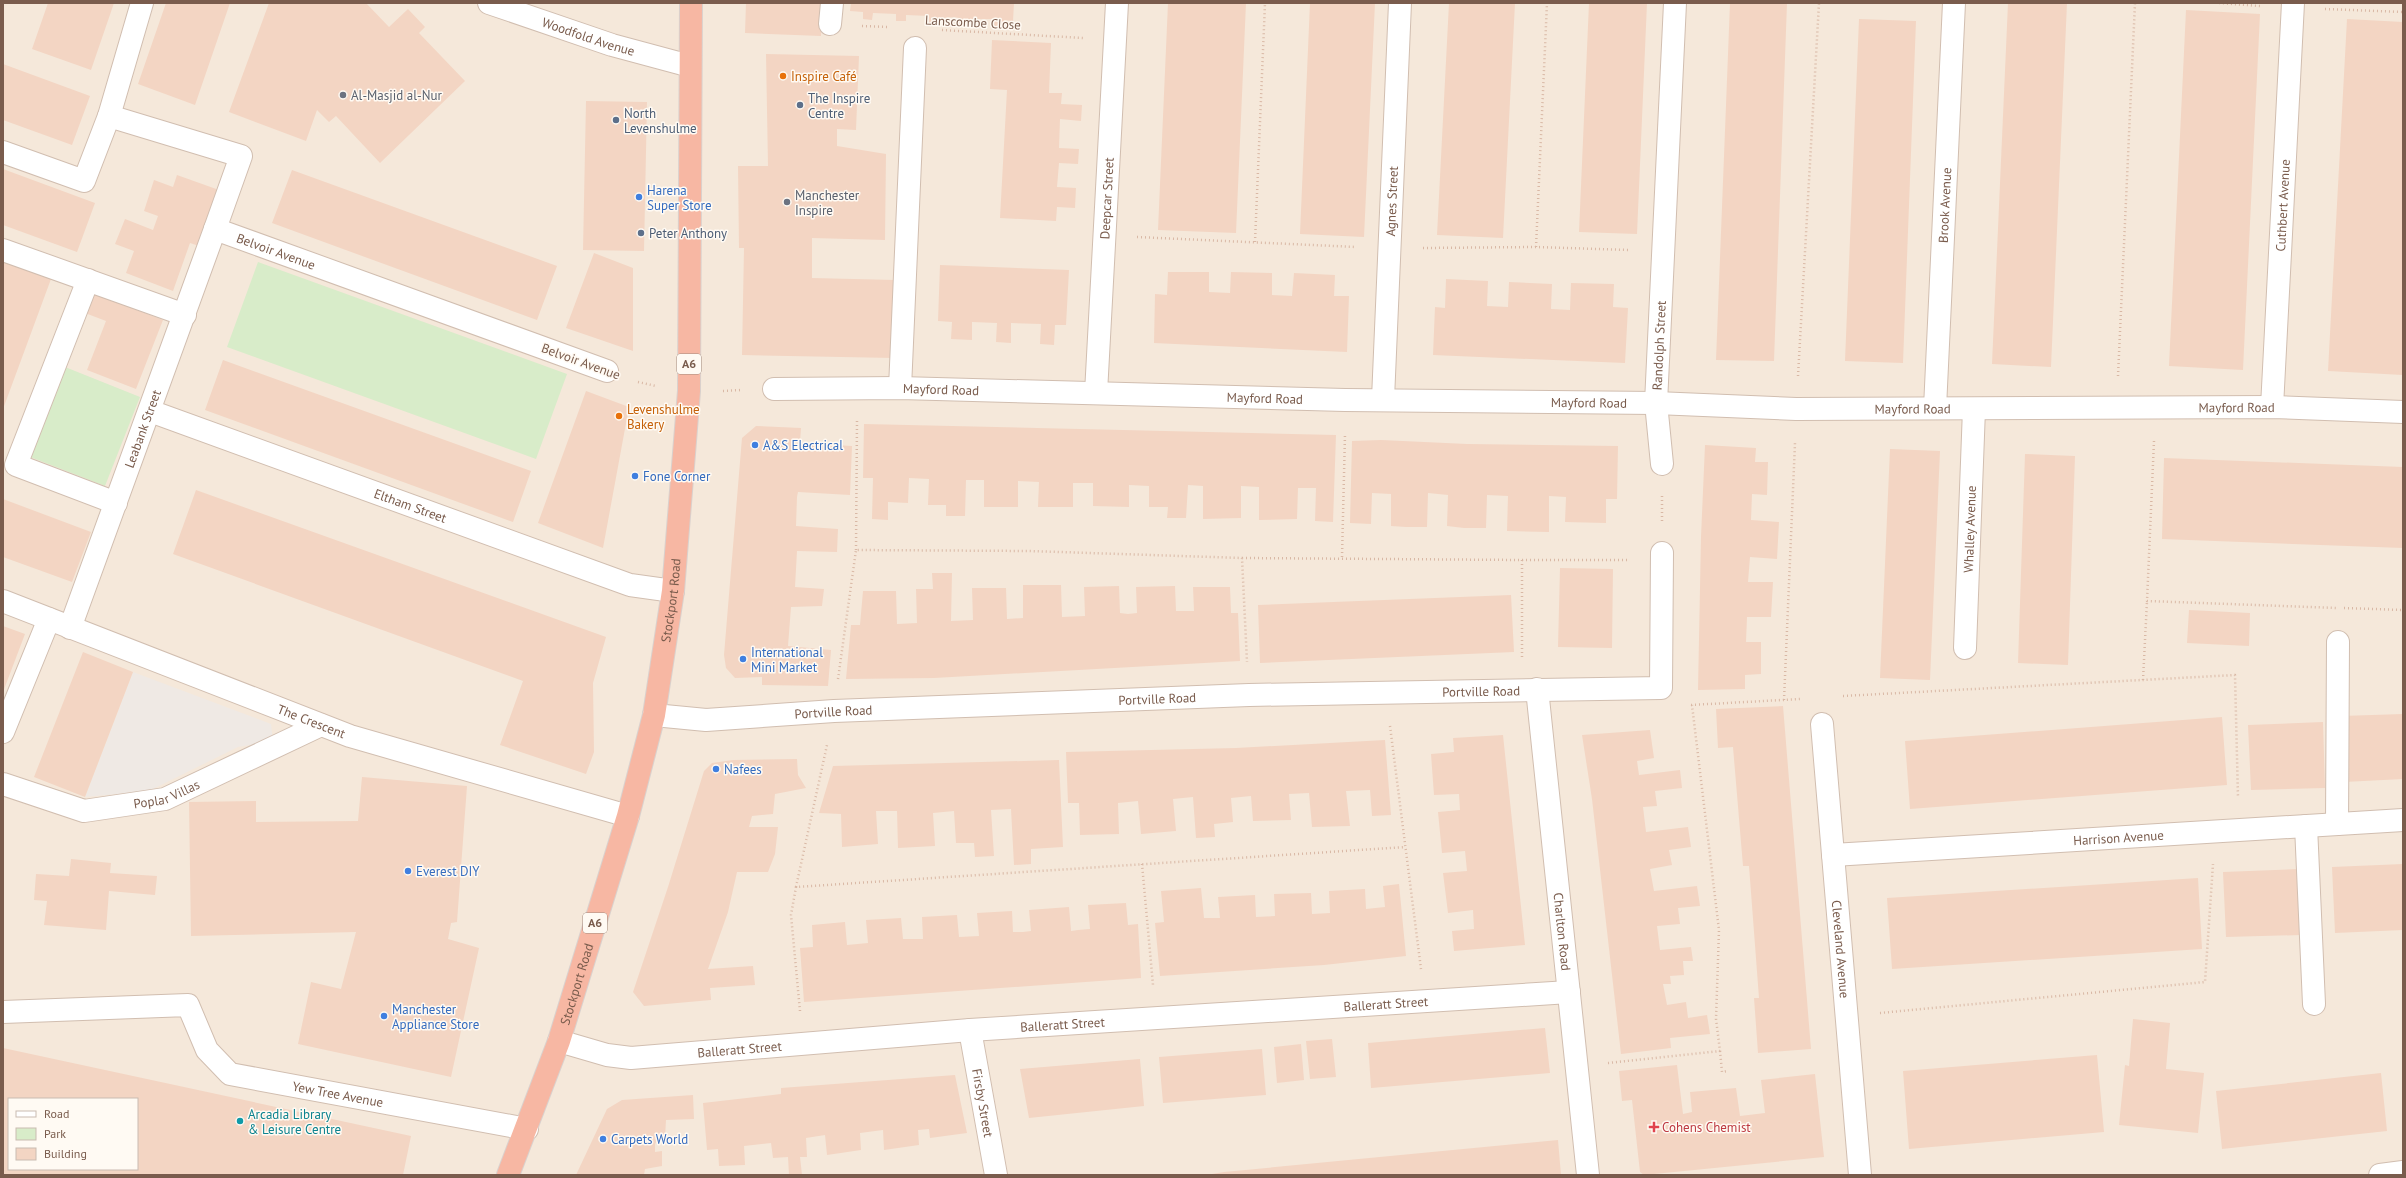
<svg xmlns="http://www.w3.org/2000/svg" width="2406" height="1178" font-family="'PT Sans',sans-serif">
	<rect width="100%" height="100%" fill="#fdf6ec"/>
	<path fill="#f5e8da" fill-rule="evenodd" d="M3,3h2400v1172h-2400zM9,1099h128v70h-128z"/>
	<path fill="#efe9e4" d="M133,672l138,52 2,17 -35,6 -89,44 -64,6z"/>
	<path fill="#d8ecc9" d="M258,262l309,112 -31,85 -309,-112z
		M60,365l80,32 -35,89 -80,-31z"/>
	<path fill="#f3d5c3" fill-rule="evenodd" d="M48,3h66l-23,67 -59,-21z
		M166,3h64l-35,102 -57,-21z
		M269,3h97l23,24 19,-18 17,18 -6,6 46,48 -85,82 -44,-47 -7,6 -12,-12 -11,31 -77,-29z
		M746,3h76l-1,33 -76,-3z
		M851,3h163l-1,18 -9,-1v7l-12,-1v-7h-21v6l-12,-1v-6l-4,-1 -15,1v5h-11v-7l-23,-1v6h-10v-7l-23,-1 -1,7 -9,-1v-7l-13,-1z
		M1168,3h78l-10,230 -78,-3z
		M1310,3h65l-11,234 -64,-3z
		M1449,3h66l-12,235 -66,-3z
		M1589,3h58l-10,231 -58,-2z
		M1730,3h57l-13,358 -58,-1z
		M2008,3h59l-16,364 -59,-3z
		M2186,10l74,4 -17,356 -74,-4z
		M1859,19l57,2 -13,342 -58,-2z
		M2347,19l56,3v353l-75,-4z
		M992,40l59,3 -2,50h13l-1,11 21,1 -1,16 -21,-2 -1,29 20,1 -1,15 -19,-1 -2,24 19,1 -1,20 -18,-1 -1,14 -56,-3 7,-128 -17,-1z
		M766,54l93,2 -3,74 -19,-1v17l49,8 -1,86 -73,-2v40l84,2 -2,78 -152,-3 2,-107h-5l-1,-82h30z
		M3,64l87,32 -18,49 -69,-25z
		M586,101l61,1 -3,149 -61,-1z
		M3,169l92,34 -18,49 -74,-27z
		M292,170l265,96 -20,54 -265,-97z
		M177,175l42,15 -20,56 -9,-3 -17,48 -47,-18 8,-22 -19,-7 10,-25 28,11 5,-14 -14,-5 10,-31 19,7z
		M594,253l39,15v83l-67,-23z
		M3,261l48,18 -48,130z
		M940,265l129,5 -3,55h-11l-1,20 -14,-1 1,-20 -30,-1v20l-15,-1 1,-19 -25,-1v18l-21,-1 1,-17 -14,-1z
		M1168,272h41v20l21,1 1,-21 41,1v22l20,1 2,-23 41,2 -1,21h15l-2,56 -193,-9 1,-49 12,1z
		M1446,279l42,2 -1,25 21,1 1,-25 43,2 -1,25 19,1 1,-27 43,1 -1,23 15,1 -3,55 -192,-8 2,-48 10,1z
		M93,293l70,27 -27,69 -49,-19 19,-49 -21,-8z
		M223,360l308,111 -18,51 -308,-112z
		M586,391l43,16 -26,141 -65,-25z
		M864,424l472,11 -3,87 -18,-1 1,-33h-18l-1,31 -38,1v-33l-18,-1v32l-38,1v-33l-15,-1 -2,33h-19l1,-11h-19v-21l-20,-1v22l-36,-1v-23h-20v24h-35l1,-25 -21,-1v26h-34v-27h-18l-1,36h-19v-11h-18l1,-26 -20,-1 -1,25 -20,-1v18l-16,-1 1,-41h-10z
		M756,426l45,2 -1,15 52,3 -2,49 -52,-3 -1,5 -1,29 42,3 -1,23 -40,-1 -2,36 29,2 -2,17 -31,1 -3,39 43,4 -3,36 -66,-1v-8l-27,1 -9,-10 -2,-13 18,-217z
		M1381,440l86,4 151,2 -1,53h-11v24l-41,-1 1,-25 -17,-1v36l-42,-1 1,-35 -21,-1 -1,33h-22l-17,-2 1,-31 -20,-2 -1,34h-21l-15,-1v-32l-19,-1 -1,31 -21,-1 2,-82z
		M1705,445l51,3 -1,14h13l-1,33 -15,-1 -1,26 28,2 -2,37 -27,-2 -2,25h25l-2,35h-24l-1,25h15v32l-16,1v14l-47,1 3,-153z
		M1890,449l50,2 -10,229 -50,-2z
		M2025,454l50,2 -7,209 -50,-2z
		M2164,458l239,9v81l-241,-9z
		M196,490l410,147 -13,46 1,69 -8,22 -86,-29 23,-64 -350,-127z
		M3,499l88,33 -19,50 -69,-25z
		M1560,568l53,1 -1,79 -54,-1z
		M932,573h20l-1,48 22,-1 -1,-32h34l1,31 16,-1v-33h38l1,32 23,-1 -1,-29 35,-1 1,27 8,1 9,-1 -1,-26 39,-1 1,25h18l-1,-24h37l1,26h7l2,48 -306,17 -88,1 5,-54h9l3,-34h33l1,33 20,-1 -1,-34h17z
		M1511,595l3,57 -254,11 -2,-58z
		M2189,610l61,3 -1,33 -62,-3z
		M3,626l22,8 -22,58z
		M83,652l50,20 -48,125 -51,-20z
		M1783,706l28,343 -53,4 -4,-55h5l-10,-132h-6l-10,-119 -15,1 -2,-39z
		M2403,714v65l-59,3 -3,-66z
		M2222,717l5,68 -317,24 -5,-68z
		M2323,722l2,66 -74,2 -3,-65z
		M1650,730l4,28 -17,3 2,14 41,-5 2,18 -27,3 2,15 -14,1 3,25 42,-5 3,20 -22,3 3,15 -22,4 4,22 43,-5 3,20 -22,2 2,16 -23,2 3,24 31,-3 2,14h-10l1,14 -14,1 1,8h-8l4,21 19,-3 2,16 19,-3 3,19 -40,4 1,10 -50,6 -29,-255 -10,-64z
		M1503,735l22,210 -71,6 -2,-20 22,-2 -1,-19 -25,3 -5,-40 24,-2 -2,-20 -23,2 -4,-41 22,-2 -1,-16 -25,1 -3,-41 23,-2 -1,-14z
		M1385,740l6,75 -19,1 -2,-26 -24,1 4,35 -38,1 -3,-34 -20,1 2,26 -38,1 -2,-25 -20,2 2,24 -19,2 1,13 -19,1 -3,-41 -20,2 3,32 -35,3 -3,-33 -20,2 1,31 -39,1 -1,-32h-11l-2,-51 170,-4z
		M797,759l1,16 8,13 -31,6 -2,20 -21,2 -3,11h29l-3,27 -7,18h-31l-9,40 -20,57 45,-3 2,19 -45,3 1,12 -67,6 -11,-14 35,-105 36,-116 8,-8 21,-3z
		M1059,760l4,87 -32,2v15l-17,1 -3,-56 -20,1 3,46 -19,1 -1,-14h-18l-2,-32 -21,2 2,33 -37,2 -1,-37h-21l2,33 -36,3 -1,-33 -22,-1 14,-47z
		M362,777l105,9 -10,136 -6,1 -3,16 31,9 -28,129 -153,-33 13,-62 30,7 15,-57 -165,4 -2,-134 67,-1v21l102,-1z
		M71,859l40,4 -1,10 47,3 -2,19 -46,-4 -3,39 -62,-5 3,-24 -13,-1 2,-26 33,2z
		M2403,864v66l-68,3 -3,-66z
		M2298,869l3,66 -75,2 -3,-65z
		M2198,878l4,71 -310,20 -5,-71z
		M1399,884l7,72 -82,9 -164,11 -5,-53 9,-1 -3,-31 40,-3 3,30h16l-2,-21 37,-2 1,22 19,-1 -1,-22 37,-1 1,21 18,-1 -1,-22 36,-2 1,20 19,-2 -2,-21z
		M1126,903l2,22 10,-1 3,54 -337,24 -4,-54 13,-1 -1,-22 33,-3 2,23 21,-2 -2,-23 35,-2 2,21h20l-1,-22 35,-2 2,22 20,-1 -2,-23 35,-2 1,21h10l8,-1 -2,-21 40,-3 2,24 7,-1 12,-1 -2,-24z
		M2133,1019l37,4 -4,46 38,4 -6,60 -79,-8 6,-60 4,1z
		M1545,1028l5,45 -179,15 -3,-45z
		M1332,1039l4,38 -26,2 -4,-38z
		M1301,1044l3,36 -27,3 -3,-36z
		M3,1048l408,88 -8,39h-400zM9,1099h128v70h-128z
		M1262,1049l4,46 -103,8 -4,-46z
		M2097,1055l7,77 -195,17 -6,-78z
		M1140,1059l4,47 -115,12 -9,-49z
		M1677,1065l6,49 9,-2 -2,-20 46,-4 4,28 25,-3 -4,-33 54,-6 9,83 -180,18 -4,-3 -8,-72 -10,1 -3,-30z
		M2381,1073l6,58 -165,18 -6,-58z
		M955,1075l12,58 -37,5 -1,-9 -11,1 1,15 -35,5 -1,-20 -23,3 1,17 -34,5 -2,-20 -19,3 1,19h-7l2,18h-13l-1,-18 -15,1 -2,-15 -27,3 1,19 -26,1 -1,-17 -11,1 -4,-47 78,-9v-6z
		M693,1095l1,24 -28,1 -1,18 -8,3 -2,3v8l7,-1v15l-17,3 -1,6h-68l31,-66 15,-9z
		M1558,1140l3,35h-355l18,-3z"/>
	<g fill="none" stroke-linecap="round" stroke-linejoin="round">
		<defs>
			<g id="minor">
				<path id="s1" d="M489,3l123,42 78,21"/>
				<path d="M830,24l2,-21"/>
				<path d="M109,116l33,-113"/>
				<path id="s2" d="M3,152l81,29 25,-65 132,40 -26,73 392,142"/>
				<path d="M3,250l182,65"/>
				<path d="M88,280l-72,185 100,38"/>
				<path d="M900,388l15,-340"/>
				<path id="s3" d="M774,389l126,-1 445,12 311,3 140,6 476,-2 131,5"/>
				<path id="s4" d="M1096,393l21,-390"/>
				<path id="s5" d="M1383,399l17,-396"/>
				<path id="s6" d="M2272,407l21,-404"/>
				<path id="s7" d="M1935,408l19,-405"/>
				<path id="s8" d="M150,411l480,174 43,6"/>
				<path id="s9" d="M1662,464l-6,-61 19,-400"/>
				<path id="s10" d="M3,601l347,135 278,80"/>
				<path id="s11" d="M70,628l145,-399"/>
				<path id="s12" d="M1965,648l9,-239"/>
				<path id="s13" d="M1537,689l51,486"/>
				<path id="s14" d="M654,715l52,5 128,-9 415,-16 412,-7 1,-135"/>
				<path id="s15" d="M1822,724l38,451"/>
				<path d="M3,732l46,-113"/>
				<path id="s16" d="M3,784l81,27 81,-12 156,-74"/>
				<path d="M2337,824l1,-182"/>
				<path d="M2306,826l8,178"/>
				<path id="s17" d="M1833,855l570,-35"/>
				<path id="s18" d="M3,1012l185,-7 19,45 23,24 297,55"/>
				<path id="s19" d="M970,1030l26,145"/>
				<path id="s20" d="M559,1041l48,14 24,3 339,-28 599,-38"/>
				<path d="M2380,1175l23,-3"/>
			</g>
			<g id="highway">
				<path id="s21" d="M508,1175l51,-134 69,-225 26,-101 19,-124 16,-200 2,-388"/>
			</g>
		</defs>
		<use href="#minor" stroke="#d1beb0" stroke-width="24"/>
		<use href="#highway" stroke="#dad1cd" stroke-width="24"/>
		<path stroke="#d9b8a5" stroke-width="2.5" stroke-dasharray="1 3" stroke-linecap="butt" d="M2219,3l41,3
			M2325,9l78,3
			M862,26l27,1
			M942,30l141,8
			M1137,237l219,10
			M1255,242l10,-239
			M1536,247l11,-244
			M1423,248l113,-1 94,3
			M1798,376l21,-373
			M2118,376l17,-373
			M638,382l18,4
			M723,391l19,-1
			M2154,441l-7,160 190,7
			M1662,496v25
			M856,550l1,-130
			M1342,557l3,-123
			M1242,558l280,2v98
			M1522,560h108
			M2344,608l59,2
			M838,679l18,-129 173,1 213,7 5,104
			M2143,680l4,-79
			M1843,696l392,-21 3,123
			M1784,700l11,-257
			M1691,705l109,-6
			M1390,726l31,243
			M1142,864l11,121
			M796,887l31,-142
			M800,1011l-9,-96 5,-28 609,-40
			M1880,1013l325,-31 8,-118
			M1720,1051l2,21 5,-1
			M1608,1063l112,-12 -4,-32 3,-89 -27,-225"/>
		<use href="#minor" stroke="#fff" stroke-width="22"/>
		<use href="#highway" stroke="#f7b7a3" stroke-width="22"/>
	</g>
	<g fill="#e8710a" stroke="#fffaf3" stroke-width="1.5">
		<circle cx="783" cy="76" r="4"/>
		<circle cx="619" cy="416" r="4"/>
	</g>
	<g fill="#6b7280" stroke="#fffaf3" stroke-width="1.5">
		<circle cx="343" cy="95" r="4"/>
		<circle cx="787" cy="202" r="4"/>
	</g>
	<g fill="#5c6f8a" stroke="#fffaf3" stroke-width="1.5">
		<circle cx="800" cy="105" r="4"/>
		<circle cx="616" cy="120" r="4"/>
		<circle cx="641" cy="233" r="4"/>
	</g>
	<g fill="#3f7fe0" stroke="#fffaf3" stroke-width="1.5">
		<circle cx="639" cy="197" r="4"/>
		<circle cx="755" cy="445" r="4"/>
		<circle cx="635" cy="476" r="4"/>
		<circle cx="743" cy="659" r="4"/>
		<circle cx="716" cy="769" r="4"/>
		<circle cx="408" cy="871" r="4"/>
		<circle cx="384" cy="1016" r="4"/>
		<circle cx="603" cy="1139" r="4"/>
	</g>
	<circle fill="#0f9aa8" stroke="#fffaf3" stroke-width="1.5" cx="240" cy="1121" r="4"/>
	<path fill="#e0444e" stroke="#fffaf3" stroke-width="1.5" d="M1652 1121h4v4h4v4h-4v4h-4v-4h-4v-4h4z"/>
	<g text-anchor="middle" stroke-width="3" stroke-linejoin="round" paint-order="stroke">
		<g fill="#fffaf3" stroke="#a28b7f" stroke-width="1">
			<rect x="677" y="354" width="24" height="20" rx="3"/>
			<rect x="583" y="913" width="24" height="20" rx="3"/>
		</g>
		<g font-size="12" font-weight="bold" fill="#7a5c4d">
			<text x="689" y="368">A6</text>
			<text x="595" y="927">A6</text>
		</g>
		<g font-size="13" fill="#7a5c4d" stroke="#fffaf3">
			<text transform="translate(973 22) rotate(3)" y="5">Lanscombe Close</text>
			<text dy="5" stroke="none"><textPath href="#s1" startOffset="105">Woodfold Avenue</textPath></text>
			<text dy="5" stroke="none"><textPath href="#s4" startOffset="195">Deepcar Street</textPath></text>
			<text dy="5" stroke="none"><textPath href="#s5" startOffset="198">Agnes Street</textPath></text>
			<text dy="5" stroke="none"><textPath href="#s7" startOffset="203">Brook Avenue</textPath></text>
			<text dy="5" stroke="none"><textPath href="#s6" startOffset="202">Cuthbert Avenue</textPath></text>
			<text dy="5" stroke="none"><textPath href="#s2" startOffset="436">Belvoir Avenue</textPath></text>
			<text dy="5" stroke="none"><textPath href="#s9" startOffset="119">Randolph Street</textPath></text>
			<text transform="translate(581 361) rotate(20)" y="5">Belvoir Avenue</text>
			<text dy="5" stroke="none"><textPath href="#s3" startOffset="167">Mayford Road</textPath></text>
			<text dy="5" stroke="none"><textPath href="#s3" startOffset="491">Mayford Road</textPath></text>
			<text dy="5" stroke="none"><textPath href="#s3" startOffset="815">Mayford Road</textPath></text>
			<text dy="5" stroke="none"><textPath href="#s3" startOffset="1463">Mayford Road</textPath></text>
			<text dy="5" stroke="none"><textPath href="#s3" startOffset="1139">Mayford Road</textPath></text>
			<text dy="5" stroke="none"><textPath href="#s11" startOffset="212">Leabank Street</textPath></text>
			<text dy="5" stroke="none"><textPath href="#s8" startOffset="277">Eltham Street</textPath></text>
			<text dy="5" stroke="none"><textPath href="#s12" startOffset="119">Whalley Avenue</textPath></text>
			<text dy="5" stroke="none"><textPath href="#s21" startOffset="599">Stockport Road</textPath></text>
			<text dy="5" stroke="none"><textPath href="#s14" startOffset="828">Portville Road</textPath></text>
			<text dy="5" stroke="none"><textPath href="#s14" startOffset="504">Portville Road</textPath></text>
			<text dy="5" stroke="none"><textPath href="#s14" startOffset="180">Portville Road</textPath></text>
			<text dy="5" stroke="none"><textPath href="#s10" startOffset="331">The Crescent</textPath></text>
			<text dy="5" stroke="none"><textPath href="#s16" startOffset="170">Poplar Villas</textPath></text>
			<text dy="5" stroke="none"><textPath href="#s17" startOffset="286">Harrison Avenue</textPath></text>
			<text dy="5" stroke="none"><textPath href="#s13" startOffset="244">Charlton Road</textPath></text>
			<text dy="5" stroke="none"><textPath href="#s15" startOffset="226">Cleveland Avenue</textPath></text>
			<text dy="5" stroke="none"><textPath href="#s21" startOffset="203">Stockport Road</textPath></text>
			<text dy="5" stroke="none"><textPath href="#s20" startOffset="831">Balleratt Street</textPath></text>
			<text dy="5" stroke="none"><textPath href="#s20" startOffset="507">Balleratt Street</textPath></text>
			<text dy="5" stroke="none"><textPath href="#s20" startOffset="183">Balleratt Street</textPath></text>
			<text dy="5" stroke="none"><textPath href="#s18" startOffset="377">Yew Tree Avenue</textPath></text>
			<text dy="5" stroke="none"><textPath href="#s19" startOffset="74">Firsby Street</textPath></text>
		</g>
		<g font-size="13" fill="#c56008" stroke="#fffaf3" text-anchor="start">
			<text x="791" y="81">Inspire Café</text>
			<text x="627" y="414">Levenshulme<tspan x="627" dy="15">Bakery</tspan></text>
		</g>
		<g font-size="13" fill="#5b616d" stroke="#fffaf3" text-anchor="start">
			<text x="351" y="100">Al-Masjid al-Nur</text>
			<text x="795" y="200">Manchester<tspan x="795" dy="15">Inspire</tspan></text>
		</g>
		<g font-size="13" fill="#4e5e75" stroke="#fffaf3" text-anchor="start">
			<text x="808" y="103">The Inspire<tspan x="808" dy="15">Centre</tspan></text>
			<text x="624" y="118">North<tspan x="624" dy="15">Levenshulme</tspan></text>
			<text x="649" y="238">Peter Anthony</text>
		</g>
		<g font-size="13" fill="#366cbe" stroke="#fffaf3" text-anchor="start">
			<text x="647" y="195">Harena<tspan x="647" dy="15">Super Store</tspan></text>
			<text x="763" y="450">A&amp;S Electrical</text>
			<text x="643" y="481">Fone Corner</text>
			<text x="751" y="657">International<tspan x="751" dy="15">Mini Market</tspan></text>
			<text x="724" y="774">Nafees</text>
			<text x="416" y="876">Everest DIY</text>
			<text x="392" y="1014">Manchester<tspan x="392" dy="15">Appliance Store</tspan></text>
			<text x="611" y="1144">Carpets World</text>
		</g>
		<g font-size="13" fill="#0d838f" stroke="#fffaf3" text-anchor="start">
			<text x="248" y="1119">Arcadia Library<tspan x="248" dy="15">&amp; Leisure Centre</tspan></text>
		</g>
		<g font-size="13" fill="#be3a42" stroke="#fffaf3" text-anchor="start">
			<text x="1662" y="1132">Cohens Chemist</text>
		</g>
	</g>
	<rect width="2406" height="1178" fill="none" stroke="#7a5c4d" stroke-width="8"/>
	<rect x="8" y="1098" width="130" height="72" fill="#fffaf3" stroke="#cabbb1"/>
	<rect x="16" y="1111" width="20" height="6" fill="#ffffff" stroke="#cabbb1"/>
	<text x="44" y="1118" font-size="12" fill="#7a5c4d">Road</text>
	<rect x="16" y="1128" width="20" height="12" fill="#d8ecc9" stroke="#cabbb1"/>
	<text x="44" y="1138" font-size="12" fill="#7a5c4d">Park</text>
	<rect x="16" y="1148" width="20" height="12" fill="#f3d5c3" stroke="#cabbb1"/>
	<text x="44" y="1158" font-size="12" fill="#7a5c4d">Building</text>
</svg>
